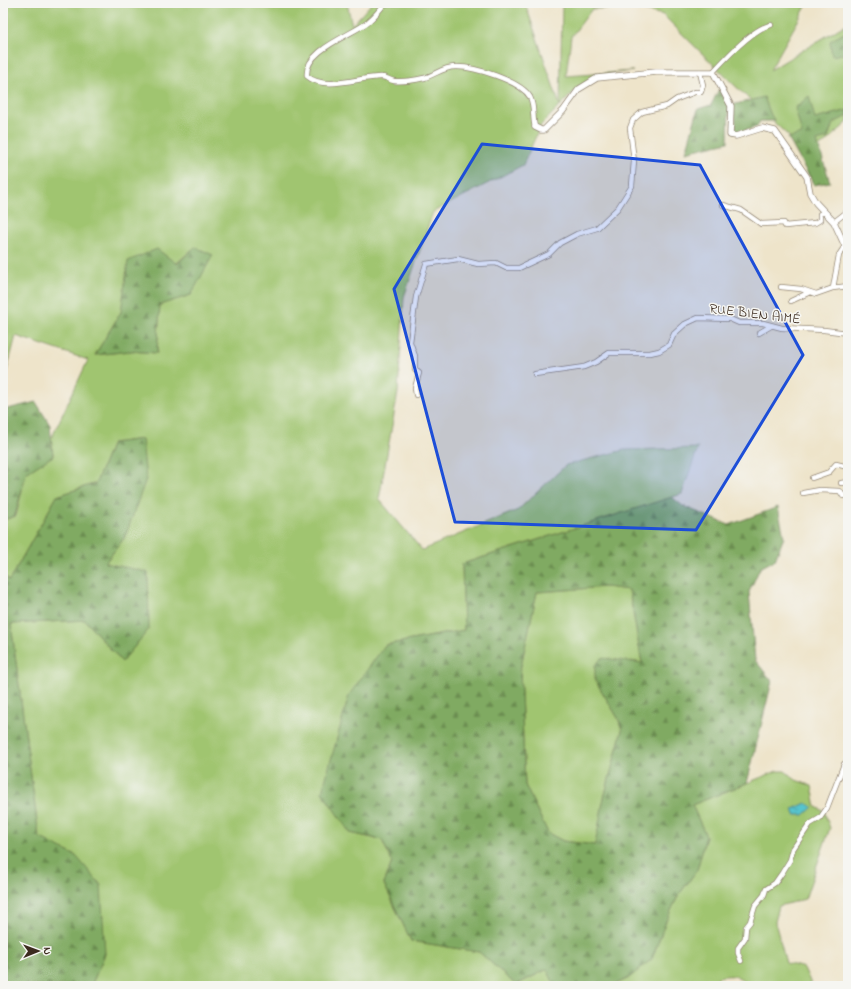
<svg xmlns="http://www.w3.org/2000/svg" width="851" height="989" font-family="'Indie Flower',sans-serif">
	<defs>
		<pattern id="forest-firs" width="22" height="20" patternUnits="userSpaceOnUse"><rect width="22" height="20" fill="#80aa62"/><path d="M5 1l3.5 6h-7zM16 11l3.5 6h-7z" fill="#6a8b50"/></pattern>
		<pattern id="water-ripples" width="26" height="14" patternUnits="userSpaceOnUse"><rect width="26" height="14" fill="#57c4ce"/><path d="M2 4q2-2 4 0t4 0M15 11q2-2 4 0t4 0" fill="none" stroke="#499fa7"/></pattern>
	</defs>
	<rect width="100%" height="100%" fill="#f6f6f2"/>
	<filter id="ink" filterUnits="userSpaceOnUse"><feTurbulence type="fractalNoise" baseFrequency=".025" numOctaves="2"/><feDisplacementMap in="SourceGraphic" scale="8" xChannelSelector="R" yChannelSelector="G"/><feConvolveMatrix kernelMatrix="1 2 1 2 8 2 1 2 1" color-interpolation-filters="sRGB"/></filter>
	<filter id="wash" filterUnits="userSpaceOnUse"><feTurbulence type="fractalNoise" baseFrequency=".012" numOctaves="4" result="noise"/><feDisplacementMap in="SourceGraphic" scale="16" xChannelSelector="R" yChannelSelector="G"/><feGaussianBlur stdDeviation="0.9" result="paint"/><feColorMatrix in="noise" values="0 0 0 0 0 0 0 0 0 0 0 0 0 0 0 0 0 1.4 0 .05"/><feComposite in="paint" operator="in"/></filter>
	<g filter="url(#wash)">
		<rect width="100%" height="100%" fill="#eee4ca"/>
		<path fill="#a0c570" stroke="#6e7847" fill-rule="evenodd" d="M3,3h344l5,22 20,-22h153l35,103 -19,19 -18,40 -90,47 -29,85 -6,95 -19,107 43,51 96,-40 48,-45 58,-15 74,-2 -16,46 -220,70 2,66 -79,15 -35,188 32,7 10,22 -8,22 27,57 68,11 37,33 32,-16 7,17h-464l14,-32 -29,-98 -37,-18 -28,-214 74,-4 37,42 -17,-99 20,-26 17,-98 -30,4 -16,40 -39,13 -48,85 -6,-7v-54l13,-4 10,-43 27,-18 -2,-16 37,-79 -72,-24 -13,49zM195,247l-4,48 -31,9 -3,49 -27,-2 -35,4 26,-43z
			M562,3h246l-38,67 78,-47v99l-38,34 -80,-75 -67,-66 -30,-7 -41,1 -21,28 -5,39 67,-5c-39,4 -45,6 -73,35z
			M606,587l23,3 13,73 -11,-2 -36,19 23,38 4,12 -19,72 -7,43 -33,-4 -15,-8 -23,-48 -5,-115 17,-78z
			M777,771h8l11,9 16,6 4,21 8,4 6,17 -25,71 -26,7 -4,16 11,41 18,5 8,18h-64c-8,-12 -17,-11 -30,-9l-4,9h-102l17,-8 37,-57 12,-25 19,-26 9,-34 -14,-31z"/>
		<path fill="url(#forest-firs)" stroke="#5e6a40" fill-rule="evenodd" d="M848,31v22l-16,3 -2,-15z
			M719,89l10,16 -1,37 -42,10 12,-43 13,-4z
			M809,96l6,23 33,-9v6l-15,7 -5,15 -11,3 13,41 -16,3 -26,-47 14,-4 -7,-26z
			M764,97l7,18 4,6h-15l-3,6 -21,6 -2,-1 2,-10 -4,-17z
			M195,247l18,8 -22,40 -31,10 -3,48 -27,-2 -35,4 26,-43 7,-51 29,-12 20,15z
			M36,402l14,23 3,31 -27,17 -11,43 -12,4v-46l2,-6 -2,-2v-56z
			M142,439l4,40 -21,58 -20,26 43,9 1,57 -27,33 -37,-42 -74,4 28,213 37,19 25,29 4,69 -14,32h-88v-412l6,7 48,-85 39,-13 16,-40z
			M672,497l11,9 46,19 49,-18 6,30 -9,23 -15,8 -11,24 6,68 17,21 -25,102 -55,22 14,31 -9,34 -19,26 -12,25 -14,38 -23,19 -17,8h-57l-8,-17 -31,16 -37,-33 -68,-11 -27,-57 8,-22 -10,-22 -32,-7 -28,-41 27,-97 36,-50 79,-15 -2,-66zM606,587l23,3 13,73 -40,-5 -7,7v15l23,38 4,12 -19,72 -8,43 -32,-4 -15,-8 -23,-48 -5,-115 17,-78z"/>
		<path fill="url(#water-ripples)" stroke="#497776" d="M806,803l7,4 -9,8h-9l-2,-6z"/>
	</g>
	<g filter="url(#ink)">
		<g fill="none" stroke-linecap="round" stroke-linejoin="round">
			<defs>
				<path id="minor" d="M385,3c-5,7 -10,13 -17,19 -16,13 -64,28 -61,54 18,16 55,0 75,1 4,0 7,3 12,4 9,1 21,-1 30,-3 11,-3 19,-11 31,-11 18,-1 66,14 75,30 5,10 2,20 5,30
					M713,72c12,-13 40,-44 58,-47
					M723,205l18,5 20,14 23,-1 1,3 30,-3 5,-3v-6l4,-2
					M834,222l14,-11
					M781,287l20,2 15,5 17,-6 6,-33 6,-9
					M833,288l15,-2
					M791,301l19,-9
					M759,333l12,-7
					M535,374l49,-7 12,-5 13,-9h41l9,-2 10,-6 5,-11 11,-10 13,-6 32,1 9,4h24l19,5 42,2 24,3
					M416,395l-1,-7 4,-15 -4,-3v-14l-5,-14 6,-45 10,-33 32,-5 20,5 18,-1 10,5h13l30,-14 11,-11 17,-9 20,-6 21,-20 14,-22 2,-25 -4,-33 3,-8 9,-8 25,-6 10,-7 18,-7h6l2,-7 -3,-13
					M812,478l17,-6 7,-8 12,3
					M841,483l7,-1
					M803,493l17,-3 20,1 3,5 5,-1
					M741,961l-3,-8v-5l7,-10 1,-11 4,-5 5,-16 9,-11 2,-6 9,-6 7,-10 8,-13 3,-11 17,-25 10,-6 7,-10 17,-44 3,-2"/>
				<path id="tertiary" d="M535,127l6,3h3l19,-19 16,-22 18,-11 59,-6h57l18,34 -1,29 6,1 26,-8 13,3 32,46 3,16 6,10 18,19 11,24 3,1"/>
			</defs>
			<use href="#minor" stroke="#948774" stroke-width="6"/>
			<use href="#tertiary" stroke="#948774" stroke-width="7"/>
			<use href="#minor" stroke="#fff" stroke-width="4.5"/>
			<use href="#tertiary" stroke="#fff" stroke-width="5.5"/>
		</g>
	</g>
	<path fill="#1d4ed8" fill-opacity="0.2" stroke="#1d4ed8" stroke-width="3" stroke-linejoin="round" d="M482,144l218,21 103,190 -107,175 -241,-8 -61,-233z"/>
	<g text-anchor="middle" stroke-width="3" stroke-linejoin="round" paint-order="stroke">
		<g font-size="14" fill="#3b2a1e" stroke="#f6f6f2">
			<text transform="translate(755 313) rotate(7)" y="5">RUE BIEN AIMÉ</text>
		</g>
	</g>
	<rect width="851" height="989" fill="none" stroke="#f6f6f2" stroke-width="16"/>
	<g transform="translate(38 951) rotate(89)" stroke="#f6f6f2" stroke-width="3" paint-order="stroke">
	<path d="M0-3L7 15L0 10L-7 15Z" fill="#3b2a1e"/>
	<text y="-6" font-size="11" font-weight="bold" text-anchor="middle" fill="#3b2a1e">N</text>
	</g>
</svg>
